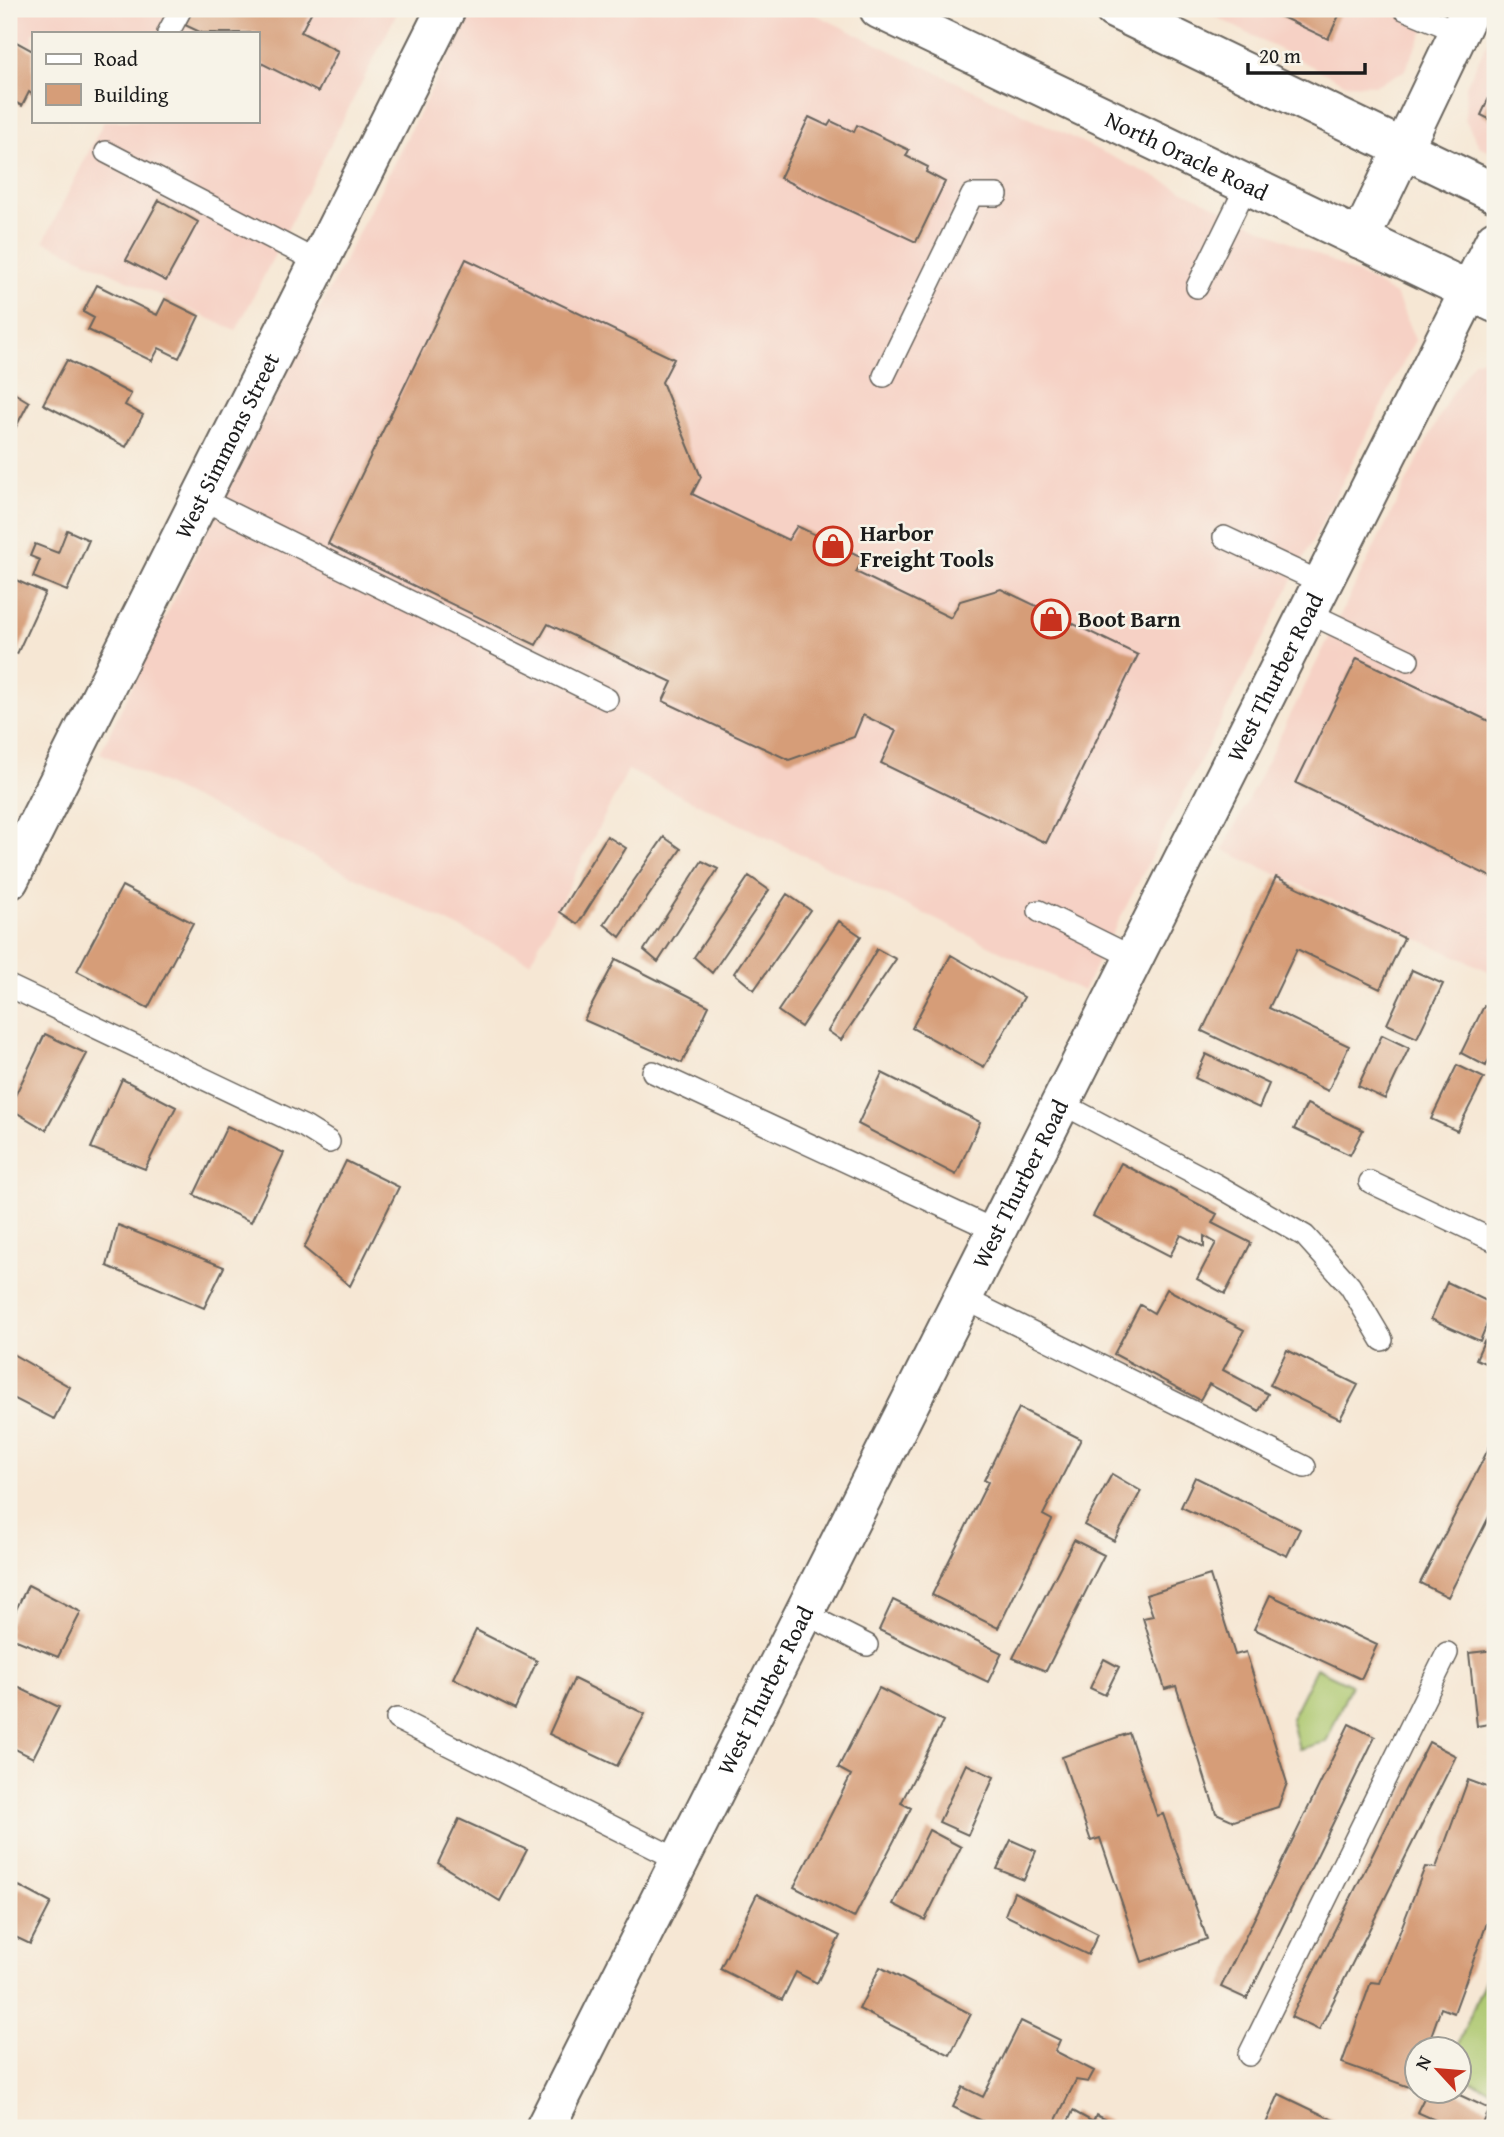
<svg xmlns="http://www.w3.org/2000/svg" width="1504" height="2137" font-family="'Gentium Book Plus',serif">
	<rect width="100%" height="100%" fill="#f7f3e8"/>
	<filter id="ink" filterUnits="userSpaceOnUse"><feTurbulence type="fractalNoise" baseFrequency=".0143" numOctaves="2"/><feDisplacementMap in="SourceGraphic" scale="14" xChannelSelector="R" yChannelSelector="G"/><feConvolveMatrix kernelMatrix="1 2 1 2 8 2 1 2 1" color-interpolation-filters="sRGB"/></filter>
	<filter id="wash" filterUnits="userSpaceOnUse"><feTurbulence type="fractalNoise" baseFrequency=".00686" numOctaves="4" result="noise"/><feDisplacementMap in="SourceGraphic" scale="28" xChannelSelector="R" yChannelSelector="G"/><feGaussianBlur stdDeviation="1.57" result="paint"/><feColorMatrix in="noise" values="0 0 0 0 0 0 0 0 0 0 0 0 0 0 0 0 0 1.4 0 .05"/><feComposite in="paint" operator="in"/></filter>
	<g filter="url(#wash)">
		<rect width="100%" height="100%" fill="#f6e7d4"/>
		<path fill="#f6d1c5" d="M9,9h390l-163,322 -192,-90 60,-120h153v-88h-224v13l-24,-12z
			M472,9h332l566,271 27,16 18,44 -332,651 -455,-221 -98,192 -430,-209 104,-216z
			M1201,9h234l-31,62 -28,14 -30,-1z
			M1495,26v128l-16,-8 -14,-27 1,-33z
			M1495,355v619l-272,-124 226,-453 25,-36z"/>
		<path fill="#adc86f" stroke="#647246" stroke-width="2" d="M1316,1668l35,17 -25,57 -27,7 -8,-31z
			M1495,1957v134l-36,-14 -1,-27 -2,-1z"/>
		<g id="blocks">
			<path fill="#d69d78" d="M193,9h120l-12,23 37,19 -20,41 -61,-31v-28h-55l-17,-8z
				M1265,9h77l-14,30z
				M9,38l24,13v44l-4,-3 -7,14 -13,-7z
				M1495,85v37l-14,-7z
				M809,117l19,9 3,-5 23,11 3,-7 52,25 -3,6 22,11 -2,5 19,10 -29,60 -136,-64z
				M159,200l39,22 -32,59 -40,-21z
				M466,259l208,100 -12,23 39,95 -9,17 96,46 9,-14 67,32 -8,14 95,46 9,-17 41,-12 137,66 -92,188 -165,-80 15,-32 -33,-16 -9,22 -65,23 -126,-59 9,-19 -124,-58 -12,21 -208,-101z
				M97,285l60,30 8,-16 34,17 -20,42 -20,-10 -7,13 -64,-31 6,-12 -11,-6z
				M67,360l64,34 -6,11 18,10 -17,32 -83,-43z
				M9,390l20,12 -20,38z
				M67,530l22,10 -22,51 -34,-14 7,-17 -10,-4 5,-12 23,9z
				M9,577l36,16 -28,61 -8,-4z
				M1357,658l138,66v155l-199,-96z
				M607,836l19,12 -48,76 -18,-12z
				M664,837l17,12 -61,88 -16,-13z
				M702,861l16,8 -60,93 -14,-12z
				M749,876l20,14 -57,83 -18,-16z
				M1276,877l128,61 -24,51 -83,-40 -28,59 80,38 -21,45 -126,-60z
				M122,886l71,37 -45,85 -71,-37z
				M787,894l23,16 -56,80 -20,-17z
				M839,921l22,15 -60,91 -23,-16z
				M877,949l19,10 -55,81 -13,-9z
				M951,955l73,42 -40,70 -72,-39z
				M616,959l93,47 -27,57 -98,-43z
				M1412,970l31,14 -26,54 -30,-14z
				M1484,1006l11,5v35l-9,20 -25,-13z
				M45,1034l42,20 -41,76 -37,-22z
				M1382,1035l27,13 -24,51 -27,-13z
				M1206,1054l63,30 -10,24 -64,-30z
				M1457,1065l27,13 -27,53 -26,-12z
				M882,1073l98,49 -24,53 -98,-51z
				M122,1079l54,28 -31,62 -54,-21z
				M1307,1104l56,26 -13,25 -56,-26z
				M227,1126l57,27 -33,69 -57,-27z
				M346,1161l53,26 -49,99 -46,-38z
				M1121,1163l96,51 -5,9 39,20 -26,51 -28,-15 19,-36 -12,-7v11l-23,-12 -11,21 -77,-40z
				M118,1225l106,42 -20,41 -97,-42z
				M1447,1282l48,23 -15,36 -49,-22z
				M1167,1289l77,41 -21,40 45,24 -9,17 -50,-27 -9,16 -86,-46 26,-49 14,8z
				M1484,1341l11,6v12l-4,7 -15,-7z
				M1287,1350l71,35 -18,34 -70,-34z
				M9,1352l61,35 -16,32 -45,-23z
				M1019,1408l62,31 -38,76 9,5 -54,108 -66,-33 56,-113 -4,-2z
				M1495,1436v69l-47,92 -28,-14z
				M1112,1474l29,17 -27,50 -30,-16z
				M1195,1477l105,52 -13,27 -106,-49z
				M1074,1540l30,15 -58,116 -33,-13z
				M1210,1575l25,80 11,-3 41,131 -9,24 -44,14 -18,-8 -40,-127 -11,3 -22,-71 10,-2 -7,-21z
				M28,1585l53,27 -23,45 -49,-20v-13z
				M1270,1595l107,50 -16,34 -107,-50z
				M893,1600l109,53 -14,29 -109,-52z
				M476,1630l61,31 -22,48 -62,-31z
				M1495,1650v73l-18,3 -8,-73z
				M1104,1659l15,8 -14,28 -15,-7z
				M574,1679l71,35 -28,52 -68,-32z
				M9,1683l50,24 -26,51 -24,-12z
				M879,1688l64,33 -42,82 10,5 -57,110 -60,-31 57,-112 -13,-7z
				M1349,1724l26,13 -128,262 -26,-12z
				M1129,1733l28,83 6,-2 44,125 -65,23 -42,-124 -9,3 -29,-84z
				M1429,1742l27,14 -137,274 -28,-13z
				M966,1764l28,13 -26,58 -29,-13z
				M1468,1780l27,10v111l-41,112 -13,-5 -15,42h-10v26l-4,12 -70,-25 29,-81 9,1 45,-116 11,1z
				M459,1819l68,31 -27,51 -62,-38z
				M929,1830l32,17 -36,73 -32,-16z
				M1011,1840l25,11 -12,29 -27,-11z
				M19,1886l32,17 -21,41 -21,-10v-40l4,2z
				M1014,1892l84,42 -10,21 -83,-40z
				M757,1894l83,42 -23,47 -21,-11 -14,28 -62,-31z
				M880,1967l91,47 -21,41 -91,-46z
				M1021,2021l39,19 -5,11 39,20 -6,11 -12,-2 -24,48h-55l-44,-21 10,-20 20,10z
				M1427,2092h26l37,17 -9,19h-28l-36,-16z
				M1279,2094l71,34h-86z
				M1073,2111l20,11 3,-7 26,13h-57z"/>
		</g>
	</g>
	<g filter="url(#ink)">
		<use href="#blocks" fill-opacity="0" stroke="#68635c" stroke-width="2"/>
		<g fill="none" stroke-linecap="round" stroke-linejoin="round">
			<defs>
				<path id="lane" d="M1404,9l55,23
					M168,33l13,-24
					M106,152l212,110
					M1197,287l50,-102
					M884,376l88,-181h25
					M200,498l407,201
					M1224,537l98,46
					M1307,612l101,48
					M1039,911l95,47
					M9,986l296,141 24,15
					M653,1072l343,159
					M1061,1103l154,81 90,52 45,50 32,54
					M1370,1182l125,59
					M963,1298l342,169
					M804,1613l63,32
					M397,1719l282,141
					M1249,2055l198,-402"/>
				<g id="street">
					<path d="M1360,239l110,-230"/>
					<path id="s1" d="M9,880l437,-871"/>
					<path id="s2" d="M545,2128l950,-1888"/>
				</g>
				<g id="highway">
					<path id="s3" d="M879,9l616,294"/>
					<path d="M1114,9l381,184"/>
				</g>
			</defs>
			<use href="#lane" stroke="#68635c" stroke-width="24"/>
			<use href="#street" stroke="#68635c" stroke-width="42"/>
			<use href="#highway" stroke="#68635c" stroke-width="42"/>
			<use href="#lane" stroke="#fff" stroke-width="21"/>
			<use href="#street" stroke="#fff" stroke-width="38"/>
			<use href="#highway" stroke="#fff" stroke-width="38"/>
		</g>
	</g>
	<defs>
		<symbol id="shop-ring" viewBox="-11 -11 22 22"><circle r="9.5" fill="#f7f3e8" stroke="#c8321e" stroke-width="1.5"/><path d="M-5-2.5h2.3a2.7 3.5 0 0 1 5.4 0H5L5.5 6h-11ZM-1.5-2.5h3a1.5 2.3 0 0 0-3 0Z" fill="#c8321e"/></symbol>
	</defs>
	<g fill-rule="evenodd">
		<use href="#shop-ring" x="811" y="524" width="44" height="44"/>
		<use href="#shop-ring" x="1029" y="597" width="44" height="44"/>
	</g>
	<g text-anchor="middle" stroke-width="5" stroke-linejoin="round" paint-order="stroke">
		<g font-size="23" fill="#1c1c1c" stroke="#f7f3e8">
			<text dy="8" stroke="none"><textPath href="#s3" startOffset="341">North Oracle Road</textPath></text>
			<text dy="8" stroke="none"><textPath href="#s1" startOffset="486">West Simmons Street</textPath></text>
			<text dy="8" stroke="none"><textPath href="#s2" startOffset="1624">West Thurber Road</textPath></text>
			<text dy="8" stroke="none"><textPath href="#s2" startOffset="1057">West Thurber Road</textPath></text>
			<text dy="8" stroke="none"><textPath href="#s2" startOffset="490">West Thurber Road</textPath></text>
		</g>
		<g font-size="23" font-weight="bold" fill="#1c1c1c" stroke="#f7f3e8" text-anchor="start">
			<text x="860" y="541">Harbor<tspan x="860" dy="26">Freight Tools</tspan></text>
			<text x="1078" y="627">Boot Barn</text>
		</g>
	</g>
	<rect width="1504" height="2137" fill="none" stroke="#f7f3e8" stroke-width="35"/>
	<rect x="32" y="32" width="228" height="91" fill="#f7f3e8" stroke="#9f9d96" stroke-width="2"/>
	<rect x="46" y="54" width="35" height="10" fill="#ffffff" stroke="#9f9d96" stroke-width="2"/>
	<text x="94" y="66" font-size="21" fill="#1c1c1c">Road</text>
	<rect x="46" y="84" width="35" height="21" fill="#d69d78" stroke="#9f9d96" stroke-width="2"/>
	<text x="94" y="102" font-size="21" fill="#1c1c1c">Building</text>
	<g transform="translate(1438 2070) rotate(296)"><circle r="33" fill="#f7f3e8" stroke="#9f9d96" stroke-width="2"/>
	<path d="M0-5L12 26L0 18L-12 26Z" fill="#c8321e"/>
	<text y="-10" font-size="19" font-weight="bold" text-anchor="middle" fill="#1c1c1c">N</text>
	</g>
	<path d="M1248 63v10h117v-10" fill="none" stroke="#1c1c1c" stroke-width="3.5"/>
	<text x="1259" y="63" font-size="21" fill="#1c1c1c" stroke="#f7f3e8" stroke-width="5" paint-order="stroke">20 m</text>
</svg>
